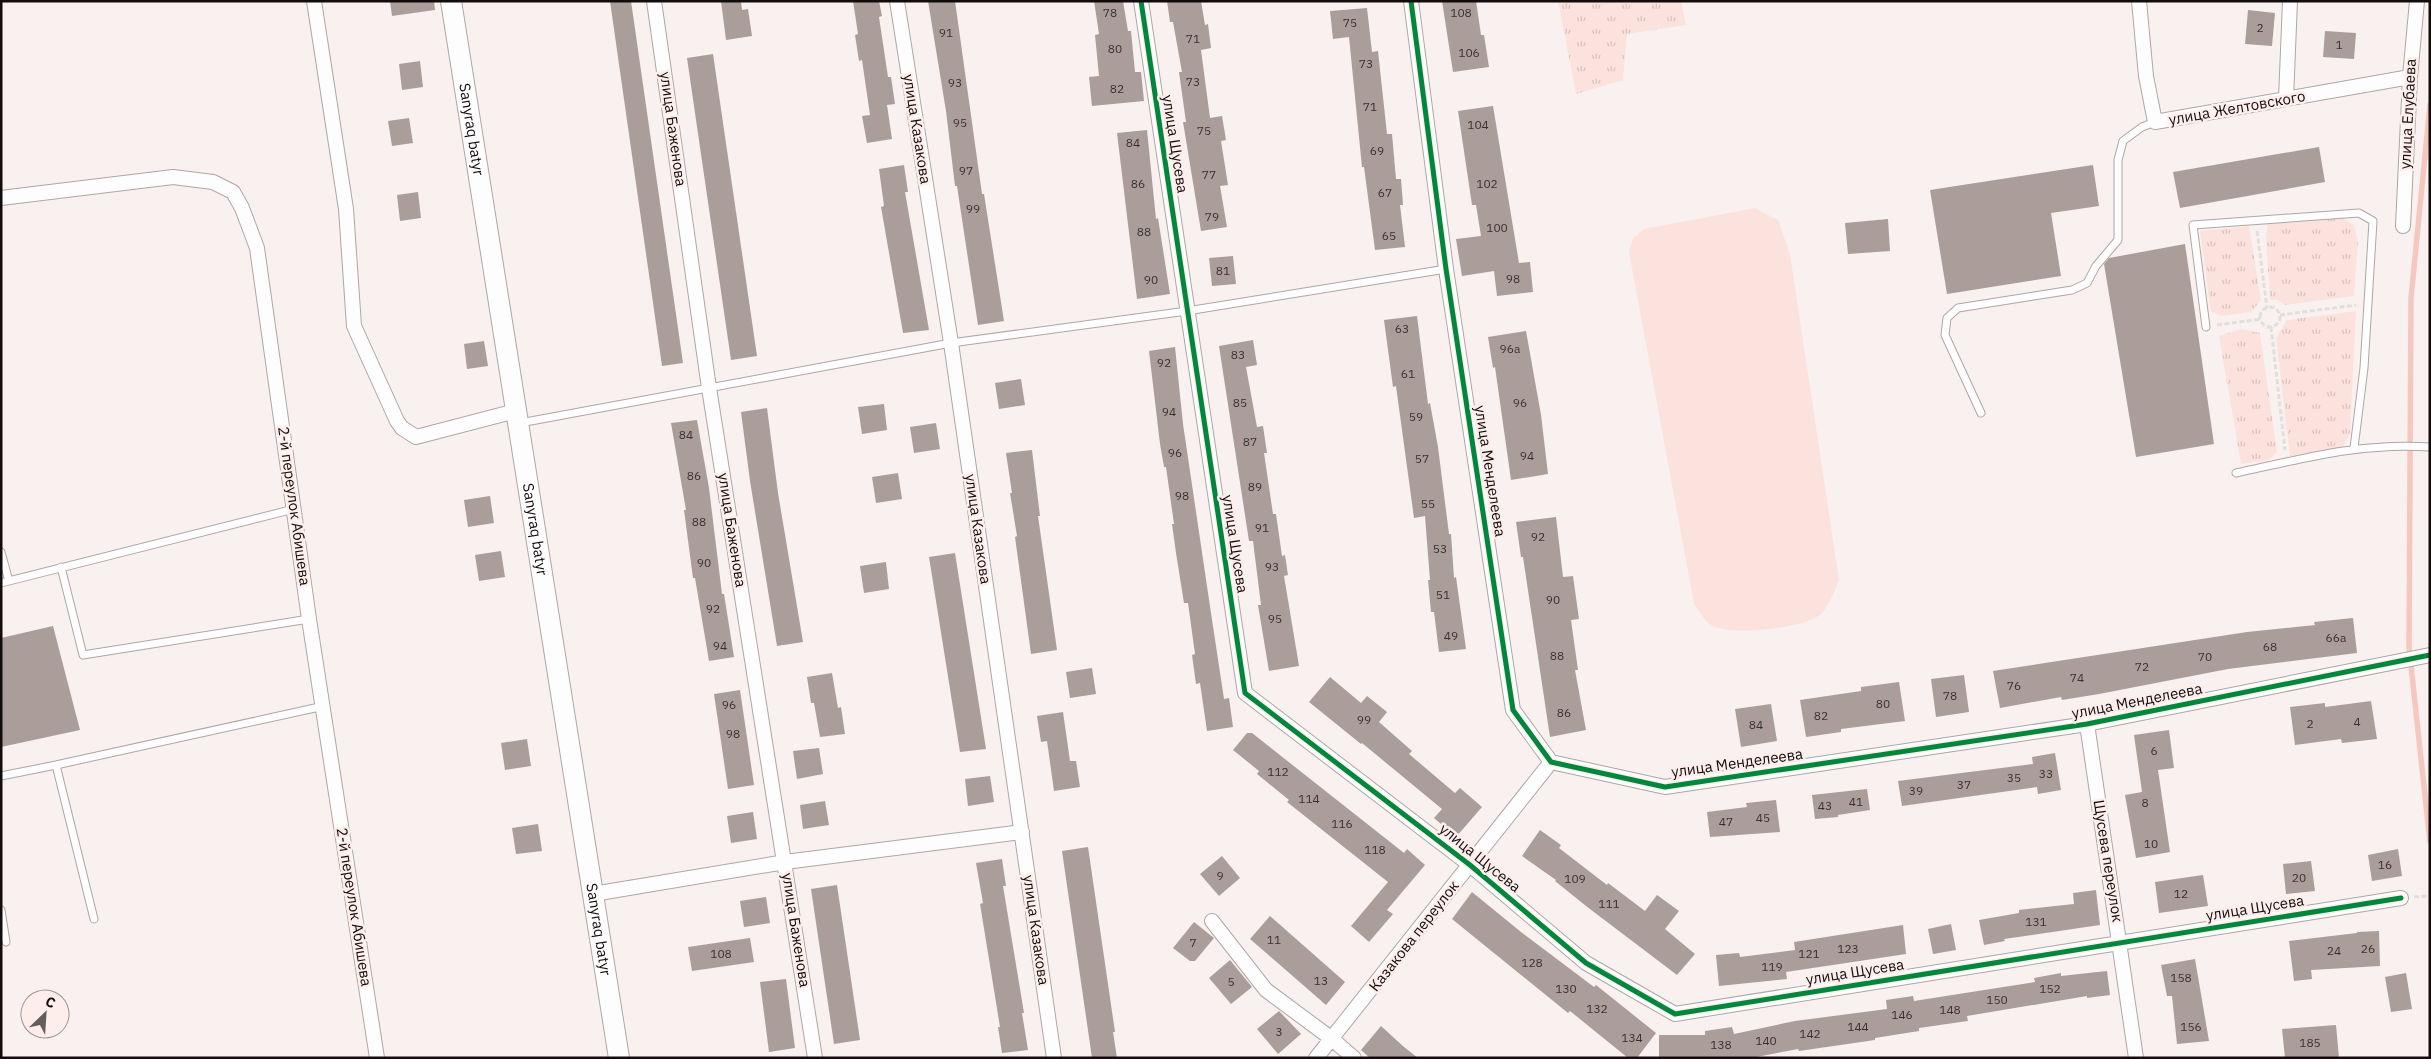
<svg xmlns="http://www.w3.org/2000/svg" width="2431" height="1059" font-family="'IBM Plex Sans',sans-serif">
	<defs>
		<pattern id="grass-tufts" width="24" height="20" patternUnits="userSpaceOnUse" patternTransform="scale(1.25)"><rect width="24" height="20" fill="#fce2dd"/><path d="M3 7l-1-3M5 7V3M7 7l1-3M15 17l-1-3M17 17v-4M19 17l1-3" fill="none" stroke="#d7c1bc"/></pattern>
	</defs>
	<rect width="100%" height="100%" fill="#f9f1ef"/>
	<path fill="url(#grass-tufts)" d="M1558,1h123l5,24 -59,9 -4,46 -47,14z
		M2339,216l15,9 4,17 -4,54 -69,9 -8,-5h-7l-4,-61 2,-19z
		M2249,226l12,74 -10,12 -30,4 -10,-5 -11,-80z
		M2356,311l-6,122 -8,15 -52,8 -14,-118 11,-18z
		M2241,329l19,4 17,119 -8,8 -28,4 -22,-128z"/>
	<path fill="#fce2dd" d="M1755,208l23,12 12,34 49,326c-5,12 -11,30 -22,37 -18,11 -87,20 -106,8 -7,-4 -12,-15 -17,-21l-65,-352 4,-14 11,-9z"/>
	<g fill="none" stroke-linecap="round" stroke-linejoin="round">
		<path stroke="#f6c7be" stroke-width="5.5" d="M2430,105l-19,193 -2,349 21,195"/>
	</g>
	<path fill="#ab9d9a" d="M390,1h44l1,9 -43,6z
		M610,1h21l52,362 -21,3z
		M721,1h20l1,9 6,-1 4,27 -26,4z
		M853,1h26l3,15 -3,1 9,60h3l4,27 -8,1 5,34 -25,4 -5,-27 8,-1 -8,-55 -3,1 -4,-26 3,-1z
		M928,1h27l27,193h2l20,127 -26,4 -21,-139h-2l-9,-75z
		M1094,1h29l5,30h3l4,41h6l3,29 -52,5 -3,-29 10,-1 -4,-41 4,-1z
		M1167,1h34l4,24 3,-1 3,24 -10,2 9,68 12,-2 4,24 -5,1 7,44 -8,1 7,41 -26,4 -18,-109h3l-7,-50h3l-9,-50h-3z
		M1442,1h34l5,34h3l5,32 -36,5z
		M1367,8l5,44 6,-1 9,83h5l4,45h5l2,26h-3l5,42 -30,3 -11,-83h-2l-13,-130 -16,2 -3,-28z
		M2248,10l27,3 -3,33 -27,-2z
		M2325,31l31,2 -2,26 -31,-2z
		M713,54l44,302 -26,4 -44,-302z
		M420,61l3,26 -21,3 -3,-26z
		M1493,106l26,157 11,-1 3,30 -36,4 -3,-25 -32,5 -6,-37 25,-3 -5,-31h-4l-14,-94z
		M409,118l4,25 -21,3 -4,-25z
		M1147,130l9,89 2,-1 12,76 -33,5 -20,-166z
		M2319,147l6,35 -145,26 -7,-36z
		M904,165l4,27h-3l24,138 -26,3 -22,-126 3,-1 -5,-37z
		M2093,165l6,41 -48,7 10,63 -114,18 -17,-104z
		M418,192l3,26 -21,3 -3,-26z
		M1888,219l2,32 -42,3 -3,-31z
		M2185,244l29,200 -78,13 -32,-193 5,-6z
		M1233,256l3,28 -24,2 -3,-28z
		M1417,316l11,88 2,-1 8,44 11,87h2l3,44 2,-1 10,72 -27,3 -5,-40h-3l-3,-32h2l-5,-64 -11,2 -18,-132 -3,1 -9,-67z
		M1526,331l15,84 7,59 -37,6 -16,-113 -2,1 -5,-31z
		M1253,340l4,25 -11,2 11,60 6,-1 4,27h-3l9,61h3l6,42 3,-1 3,20 -4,1 15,90 -30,5 -11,-66h3l-8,-64h-4l-30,-195z
		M484,341l4,25 -21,3 -3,-25z
		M1175,347l8,77 28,189 13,86 5,-1 4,29 -26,4 -7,-48 -4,1 -4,-29 3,-1 -7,-51h-4l-8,-50 -4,-29h2l-8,-57h-2l-4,-23 -11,-93z
		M1021,379l4,26 -26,4 -4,-26z
		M884,404l3,26 -25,4 -4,-27z
		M767,408l11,85 25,149 -26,4 -27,-165 -9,-69z
		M697,420l12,68 13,106h2l10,63 -25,4 -14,-83h-2l-9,-68h2l-15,-87z
		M936,423l4,26 -26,4 -4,-26z
		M1032,450l8,66h-2l19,134 -26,4 -16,-117 2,-1 -7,-43h2l-6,-40z
		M898,473l4,26 -26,4 -4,-26z
		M490,496l4,27 -26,4 -4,-27z
		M1556,517l7,60 10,-1 6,43 -8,1 7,50h-3l11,60 -36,7 -27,-180h-2l-5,-35z
		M501,551l4,26 -26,4 -4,-26z
		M955,553l31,196 -26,3 -31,-195z
		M886,562l3,27 -25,4 -4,-27z
		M2353,618l4,35 -129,16 -129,25 -37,6 -1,-3 -61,11 -7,-37 254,-39 68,-7 -1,-3z
		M53,626l27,104 -79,17v-109z
		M1092,668l4,26 -26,4 -4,-26z
		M832,673l6,35 3,-1 4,27 -25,3 -6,-34h-3l-4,-26z
		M1964,675l5,37 -33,5 -5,-38z
		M1330,677l31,26 6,-7 20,16 -8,10 33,29 -3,3 46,39 5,-5 22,19 -26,30 -22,-19 8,-9 -80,-66 -1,1 -52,-42z
		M1899,682l6,39 -64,8v3l-35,5 -6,-37 61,-9v-4z
		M740,690l14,95 -26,4 -14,-95z
		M2371,701l6,38 -35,4 -1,-4 -46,6 -5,-38 35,-4v4z
		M1771,704l6,37 -36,6 -6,-38z
		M1063,712l7,49h6l4,26 -26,4 -7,-50 -6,1 -4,-26z
		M2169,730l5,38 -16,2 12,82 -34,6 -11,-63 17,-3 -8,-57z
		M1247,733h5l152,120 3,-4 18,16 -38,45 6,4 -24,28 -18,-16 37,-44 -101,-80 2,-2 -32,-26 2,-3 -26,-21z
		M527,739l4,27 -26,4 -4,-27z
		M819,748l4,26 -26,5 -4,-28z
		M2055,753l6,37 -23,4 -1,-7 -135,19 -4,-25 135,-17 -1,-7z
		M990,776l4,26 -26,4 -3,-27z
		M1867,789l3,21 -32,5v2l-23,2 -3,-24z
		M1776,800l4,32 -70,5 -3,-25 40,-5 -1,-4z
		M825,801l4,24 -26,4 -3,-24z
		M753,812l4,27 -26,4 -4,-27z
		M538,824l4,27 -26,3 -4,-26z
		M1540,830l21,15 -2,3 48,37 1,-2 37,28 12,-16 22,16 -14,18 30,25 -18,21 -91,-69 -31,-25 1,-1 -34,-24z
		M1088,847l27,185h-2l4,26h-25l-30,-207z
		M2398,849l4,27 -30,5 -4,-26z
		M1222,856l18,22 -21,18 -19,-22z
		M1002,859l4,27h-3l21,127h-2l6,37 -26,3 -4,-26h2l-20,-123 3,-1 -7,-40z
		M2311,861l4,30 -29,3 -3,-30z
		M2203,875l5,31 -49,7 -4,-31z
		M837,885l23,155 -26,4 -23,-155z
		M2096,890l4,35 -96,14 1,2 -21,4 -5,-25 40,-7v-3l55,-6 -1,-11z
		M1472,892l49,40 73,55 2,-2 60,48 -19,25h-9l-58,-47 -2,2 -116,-94z
		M766,897l4,26 -26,4 -4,-26z
		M1270,916l75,66 -19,23 -76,-66z
		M1194,922l20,16 -19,23h-5l-17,-13z
		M1951,924l5,26 -23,4 -5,-25z
		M1903,925l3,29 -120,18 1,7 -68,7 -3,-31 23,-2 1,4 55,-7 -1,-8z
		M2379,931l1,35 -69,4 1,9 -18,2 -5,-40 68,-8v-1z
		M750,938l4,24 -62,9 -4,-24z
		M2195,959l14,82 -32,3 -5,-48h-5l-6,-31z
		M1230,960l22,27 -21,17 -22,-26z
		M2107,971l3,24 -23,3v-2l-120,20 1,5 -49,7v3l-44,7v2l-76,11 -1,-2 -47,9h-92v-23h46v-4l27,-4 2,7 61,-13 92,-12 -1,-9 27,-4 1,5 121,-19 -1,-4 27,-5v3z
		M2406,973l6,36 -21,3 -6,-35z
		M786,979l9,69 -26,4 -9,-70z
		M1279,1011l22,23 -23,20 -21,-25z
		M2336,1025l3,33h-54l-3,-29z
		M1381,1026l23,21 14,11h-48l-9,-8z"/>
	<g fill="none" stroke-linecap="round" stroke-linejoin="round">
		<defs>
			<path id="lane" d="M2206,327l-13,-102 166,-12 14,8 -9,147 -10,80
				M1981,413l-36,-78 2,-17 11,-10 114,-18 15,-7 9,-17 22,-26v-80l5,-19 19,-14 13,-5
				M520,423l431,-80 236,-32 259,-42
				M2236,473c65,-14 126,-31 194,-26
				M1,552l8,29
				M61,567l22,88 226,-36
				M1,583l293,-74
				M1,776l55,-11
				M1,910l5,32
				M94,919l-38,-154 268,-59"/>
			<path id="street" d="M314,1l32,208 8,117 43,95 5,7 14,9 100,-26
				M654,1l55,387 106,670
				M897,1l54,342 103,715
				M1141,1l104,692 225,172 116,98 89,51 726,-116
				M1411,1l35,268 67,441 38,52 114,25 422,-63 343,-69
				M2139,1l7,75 9,46 255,-45
				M2286,99l4,-98
				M1,198l172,-21 40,5 20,10 9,16 15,40 52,371 68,439
				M2403,226l7,-149 7,-76
				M2087,724l49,334
				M593,894l192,-32 237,-30
				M1212,921l54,69 66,49 22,19
				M1316,1058l235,-296"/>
			<g id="secondary">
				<path id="s1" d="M451,1l168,1057"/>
			</g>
		</defs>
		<use href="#lane" stroke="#ada7a5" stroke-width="9"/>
		<use href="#street" stroke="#ada7a5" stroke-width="16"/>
		<use href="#secondary" stroke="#ada7a5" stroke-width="22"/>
		<path stroke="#e1dede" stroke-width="3" stroke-dasharray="5 2.5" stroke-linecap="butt" d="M2257,231l10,77
			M2260 317a10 10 0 1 1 20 0a10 10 0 1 1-20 0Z
			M2280,315l76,-10
			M2217,325l44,-6
			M2271,327l14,123
			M2414,897l16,-1"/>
		<use href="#lane" stroke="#fefdfd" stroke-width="7"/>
		<use href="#street" stroke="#fefdfd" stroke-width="14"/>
		<use href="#secondary" stroke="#fefdfd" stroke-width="20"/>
		<defs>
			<path id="cycleway" d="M1141,1l104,692 225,172 116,98 89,51 726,-116
				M1411,1l35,268 67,441 38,52 114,25 422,-63 343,-69"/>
		</defs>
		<use href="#cycleway" stroke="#fdeeeb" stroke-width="8"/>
		<use href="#cycleway" stroke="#00873e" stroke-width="5"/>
	</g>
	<g text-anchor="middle" stroke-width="5" stroke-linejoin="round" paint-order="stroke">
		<g font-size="12" fill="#383130">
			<text x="1110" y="17">78</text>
			<text x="1461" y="17">108</text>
			<text x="1350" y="27">75</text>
			<text x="2260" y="32">2</text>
			<text x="946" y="37">91</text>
			<text x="1193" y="43">71</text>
			<text x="2339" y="49">1</text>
			<text x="1115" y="53">80</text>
			<text x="1469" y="57">106</text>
			<text x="1366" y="68">73</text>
			<text x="1193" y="86">73</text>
			<text x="955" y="87">93</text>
			<text x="1117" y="93">82</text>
			<text x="1370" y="111">71</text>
			<text x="960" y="127">95</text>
			<text x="1478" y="129">104</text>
			<text x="1204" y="135">75</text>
			<text x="1133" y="147">84</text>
			<text x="1377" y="155">69</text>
			<text x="966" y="175">97</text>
			<text x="1209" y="179">77</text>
			<text x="1138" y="188">86</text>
			<text x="1487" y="188">102</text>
			<text x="1385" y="197">67</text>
			<text x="973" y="213">99</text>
			<text x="1212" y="221">79</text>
			<text x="1497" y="232">100</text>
			<text x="1144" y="236">88</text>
			<text x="1389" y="240">65</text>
			<text x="1223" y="275">81</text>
			<text x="1513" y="283">98</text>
			<text x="1151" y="284">90</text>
			<text x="1402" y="333">63</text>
			<text x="1510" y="353">96а</text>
			<text x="1238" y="359">83</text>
			<text x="1164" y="367">92</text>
			<text x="1408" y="378">61</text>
			<text x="1240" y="407">85</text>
			<text x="1520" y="407">96</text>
			<text x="1169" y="416">94</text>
			<text x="1416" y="421">59</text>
			<text x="686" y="439">84</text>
			<text x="1250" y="446">87</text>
			<text x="1175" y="457">96</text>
			<text x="1527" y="460">94</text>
			<text x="1422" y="463">57</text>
			<text x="694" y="480">86</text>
			<text x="1255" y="491">89</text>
			<text x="1182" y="500">98</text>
			<text x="1428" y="508">55</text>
			<text x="699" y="526">88</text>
			<text x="1262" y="532">91</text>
			<text x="1538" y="541">92</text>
			<text x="1440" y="553">53</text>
			<text x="704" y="567">90</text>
			<text x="1272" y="571">93</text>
			<text x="1443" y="599">51</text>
			<text x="1553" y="604">90</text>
			<text x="713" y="613">92</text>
			<text x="1275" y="623">95</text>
			<text x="1451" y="640">49</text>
			<text x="2336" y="642">66а</text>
			<text x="720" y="650">94</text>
			<text x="2270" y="651">68</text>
			<text x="1557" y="660">88</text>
			<text x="2205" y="661">70</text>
			<text x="2142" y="671">72</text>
			<text x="2077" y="682">74</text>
			<text x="2014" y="690">76</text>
			<text x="1950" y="700">78</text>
			<text x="1883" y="708">80</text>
			<text x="729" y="709">96</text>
			<text x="1564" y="717">86</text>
			<text x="1821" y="720">82</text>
			<text x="1364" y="724">99</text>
			<text x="2357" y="726">4</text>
			<text x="2310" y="728">2</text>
			<text x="1756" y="729">84</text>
			<text x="733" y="738">98</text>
			<text x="2154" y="755">6</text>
			<text x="1278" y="776">112</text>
			<text x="2046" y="778">33</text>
			<text x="2014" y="782">35</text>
			<text x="1964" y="789">37</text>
			<text x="1916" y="795">39</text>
			<text x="1309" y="803">114</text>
			<text x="1856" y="806">41</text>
			<text x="2145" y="807">8</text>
			<text x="1825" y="810">43</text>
			<text x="1763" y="822">45</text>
			<text x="1726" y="826">47</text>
			<text x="1342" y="828">116</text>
			<text x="2151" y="848">10</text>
			<text x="1375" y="854">118</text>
			<text x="2385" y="869">16</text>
			<text x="1220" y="880">9</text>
			<text x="2299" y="882">20</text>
			<text x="1575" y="883">109</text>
			<text x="2181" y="898">12</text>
			<text x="1609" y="908">111</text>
			<text x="2036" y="926">131</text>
			<text x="1274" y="944">11</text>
			<text x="1193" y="947">7</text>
			<text x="1848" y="953">123</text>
			<text x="2368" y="953">26</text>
			<text x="2334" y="955">24</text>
			<text x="721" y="958">108</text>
			<text x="1809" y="958">121</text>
			<text x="1532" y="967">128</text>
			<text x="1772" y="971">119</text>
			<text x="2181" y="982">158</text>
			<text x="1321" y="985">13</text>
			<text x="1231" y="986">5</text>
			<text x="1566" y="993">130</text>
			<text x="2050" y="993">152</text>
			<text x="1997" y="1004">150</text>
			<text x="1597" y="1013">132</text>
			<text x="1950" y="1014">148</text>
			<text x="1902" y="1019">146</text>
			<text x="1858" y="1031">144</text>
			<text x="2191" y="1031">156</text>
			<text x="1279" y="1036">3</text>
			<text x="1810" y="1038">142</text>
			<text x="1632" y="1042">134</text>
			<text x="1766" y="1045">140</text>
			<text x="2310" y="1047">185</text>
			<text x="1721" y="1049">138</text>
		</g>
		<g font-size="15" fill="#120d0c" stroke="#fdeeeb">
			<text transform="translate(2237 108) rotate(-10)" y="5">улица Желтовского</text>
			<text transform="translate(2408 114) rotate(-87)" y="5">улица Елубаева</text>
			<text transform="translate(673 129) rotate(82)" y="5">улица Баженова</text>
			<text transform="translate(917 129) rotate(81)" y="5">улица Казакова</text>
			<text dy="5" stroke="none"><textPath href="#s1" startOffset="130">Sanyraq batyr</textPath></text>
			<text transform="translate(1175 144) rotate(81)" y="5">улица Щусева</text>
			<text transform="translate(1490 471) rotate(81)" y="5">улица Менделеева</text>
			<text transform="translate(294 506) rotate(82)" y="5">2-й переулок Абишева</text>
			<text transform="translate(978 529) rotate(82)" y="5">улица Казакова</text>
			<text dy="5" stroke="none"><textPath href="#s1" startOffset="535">Sanyraq batyr</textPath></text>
			<text transform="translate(732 530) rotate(81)" y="5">улица Баженова</text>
			<text transform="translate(1235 544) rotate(81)" y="5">улица Щусева</text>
			<text transform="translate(2137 701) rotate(-11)" y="5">улица Менделеева</text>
			<text transform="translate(1737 763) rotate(-8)" y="5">улица Менделеева</text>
			<text transform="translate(1480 858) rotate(39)" y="5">улица Щусева</text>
			<text transform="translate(2108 861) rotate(81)" y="5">Щусева переулок</text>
			<text transform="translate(354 907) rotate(81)" y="5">2-й переулок Абишева</text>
			<text transform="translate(2255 908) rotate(-9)" y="5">улица Щусева</text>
			<text dy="5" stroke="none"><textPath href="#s1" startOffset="940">Sanyraq batyr</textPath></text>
			<text transform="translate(796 930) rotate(81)" y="5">улица Баженова</text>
			<text transform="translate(1036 930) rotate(82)" y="5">улица Казакова</text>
			<text transform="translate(1414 936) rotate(-52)" y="5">Казакова переулок</text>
			<text transform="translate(1855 972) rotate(-9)" y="5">улица Щусева</text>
		</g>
	</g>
	<rect width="2431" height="1059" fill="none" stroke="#120d0c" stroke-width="5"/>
	<g transform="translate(45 1014) rotate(25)"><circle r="24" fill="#fdeeeb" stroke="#9f9492"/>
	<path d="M0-4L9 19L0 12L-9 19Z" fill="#635d5b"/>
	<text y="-8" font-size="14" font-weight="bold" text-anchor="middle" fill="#120d0c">С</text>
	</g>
</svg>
